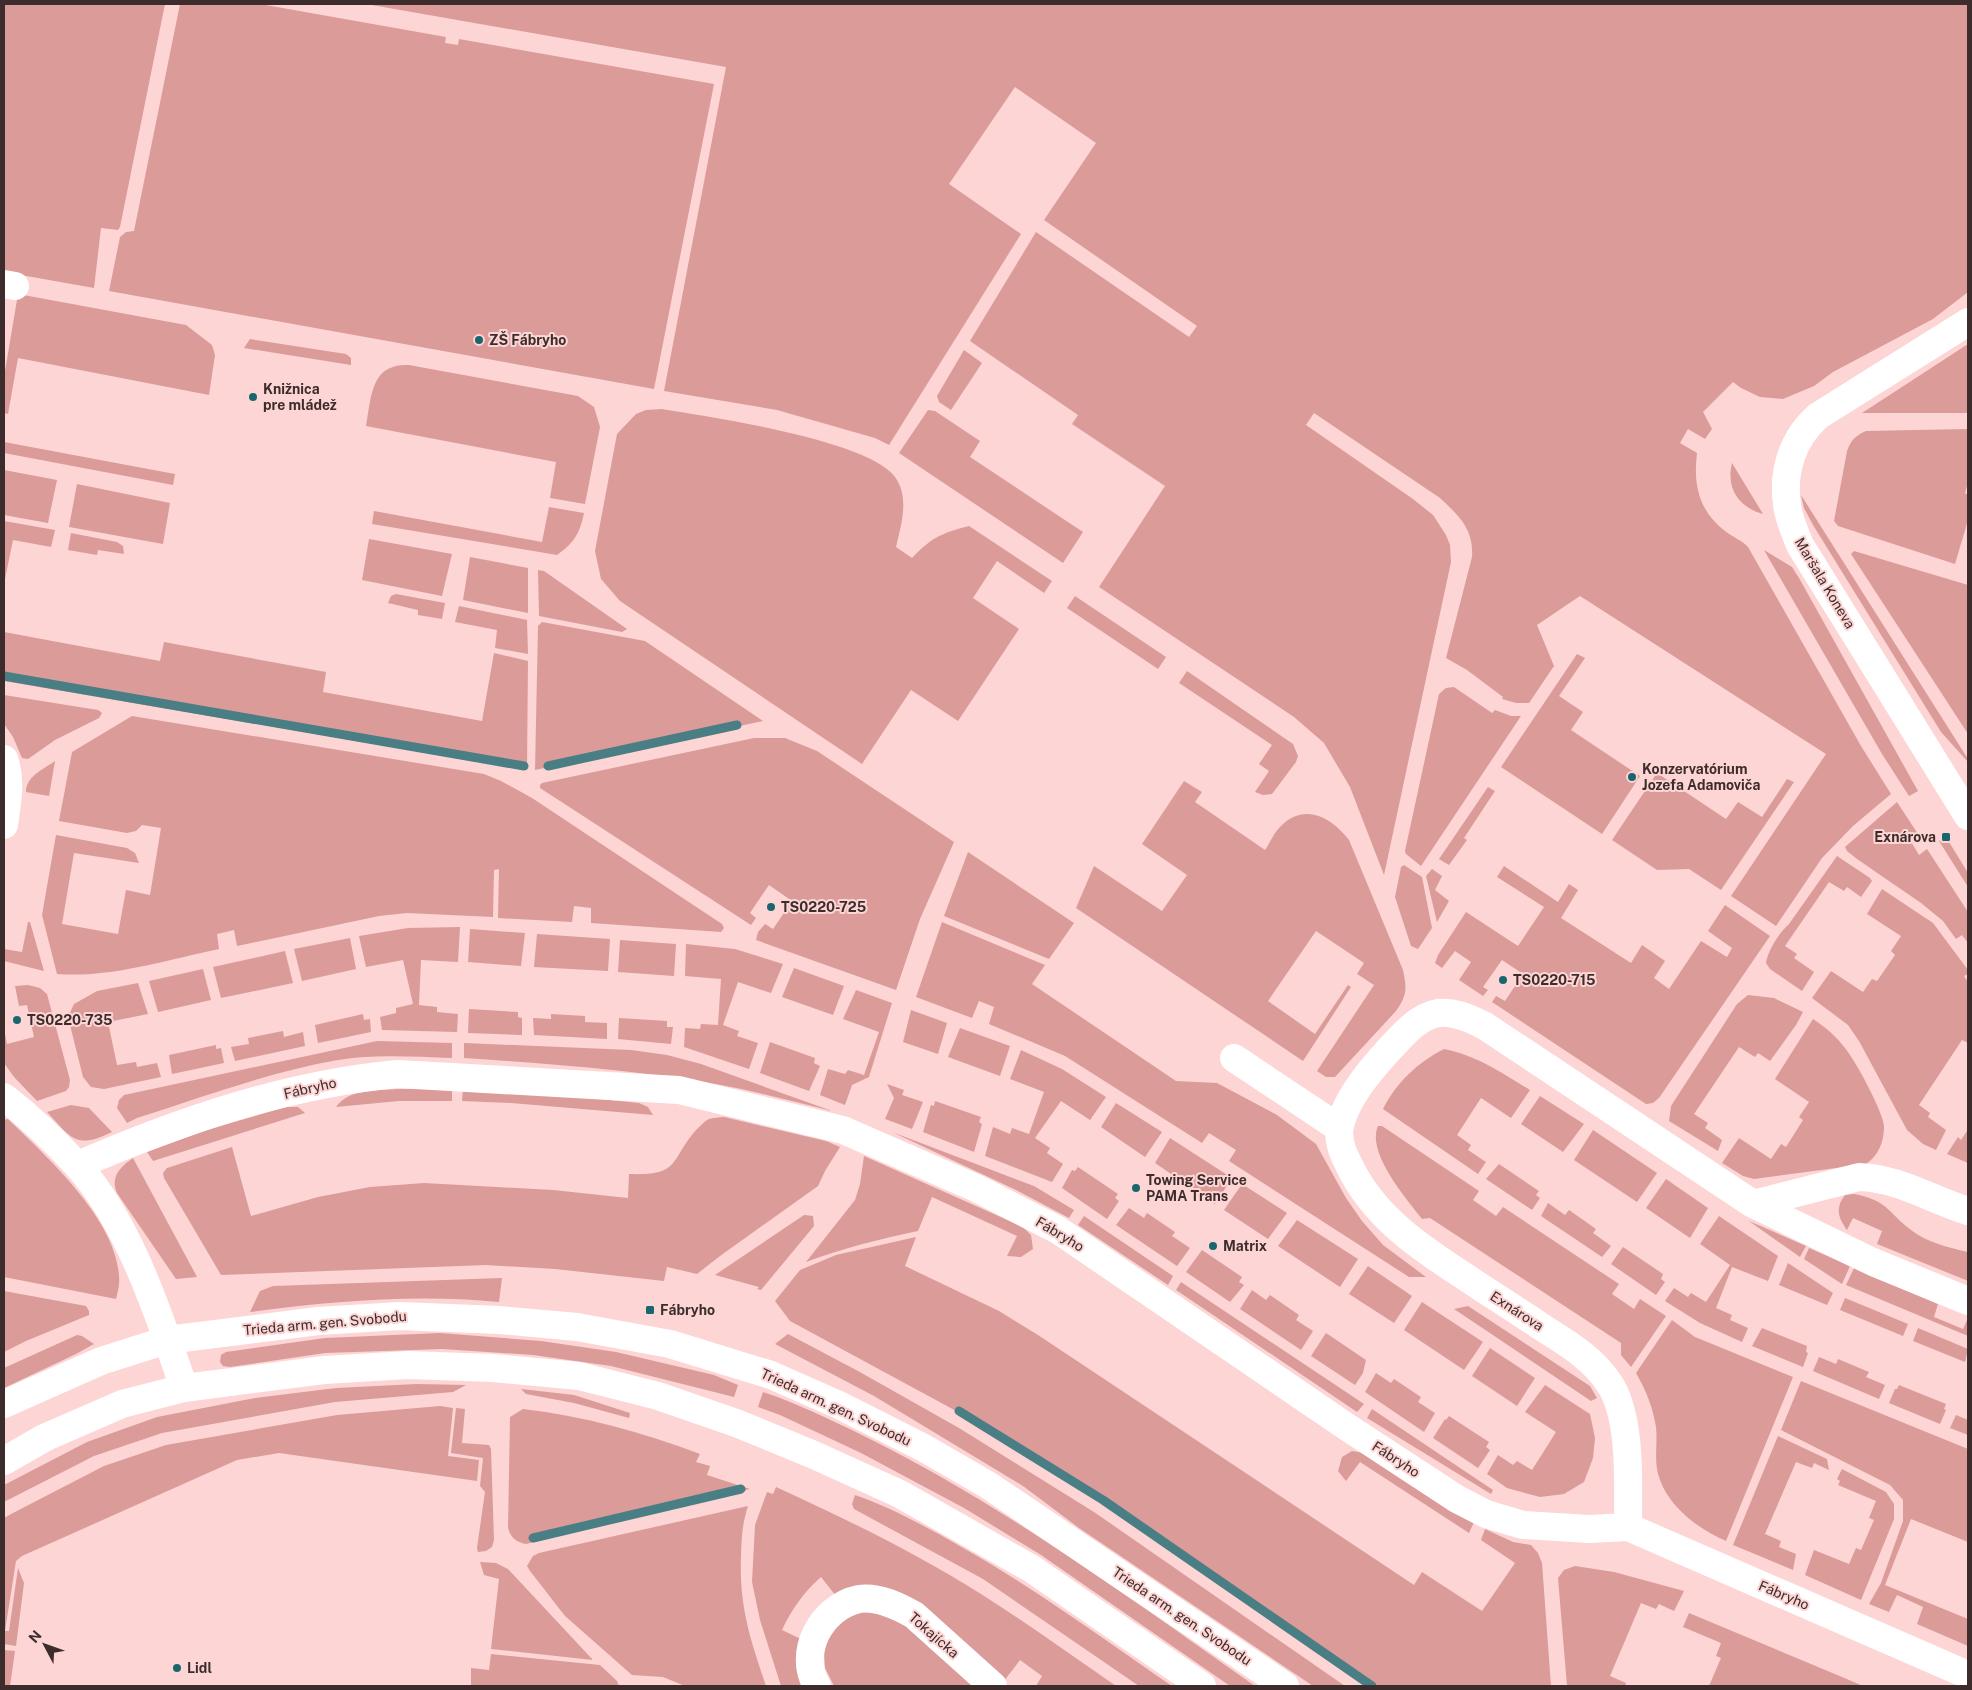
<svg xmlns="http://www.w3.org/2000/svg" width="1972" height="1690" font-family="'Public Sans',sans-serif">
	<rect width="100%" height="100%" fill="#fcd5d4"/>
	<path fill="#db9b99" d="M4,4h161l-45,223 -2,3 -17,-2 -7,60 -90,-16z
		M180,4h80l186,33 -1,6 13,2 1,-6 255,45 -60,305 -545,-98 11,-54 6,-5 8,-1z
		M366,4h1602v288l-35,27 -100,53 -19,14 -31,13 -23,-2 -19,-9 -8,-6 -30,30 9,17 -7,10 -17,-10 -8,14 17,10c-4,32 2,58 28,78 7,6 17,9 23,16l113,199 30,48 -38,32 -31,32 -46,68 -45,-30 95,-142 -246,-158 -43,29 17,41 -25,37h-13l-14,-4 1,-2 -36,-27 -21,-12 26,-101c2,-28 -13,-41 -32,-59l-126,-85 -8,12 107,74 20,16 13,20 4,10 1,17 -67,313 -34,-88 -26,-44 -30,-26 -195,-130 66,-101 -93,-62 6,-9 -108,-74 66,-109 153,105 8,-11 -153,-106 52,-77 -81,-56 -66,97 72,50 -132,211 -14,-7 -98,-28 -113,-19 62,-324z
		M18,294l168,31 26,20 3,10 -6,40 -191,-37 -10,56 -4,-1v-36z
		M250,339l96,15 5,4v7l-107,-17z
		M1968,344v69h-106z
		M964,350l18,13 -31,47 -12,-8 -2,-6z
		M409,365l169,31 16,11 6,20 -15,77 -35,-6 6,-36 -190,-36c4,-19 4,-53 27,-59 5,-2 11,-2 16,-2z
		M662,409c48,8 207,31 233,68 15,21 6,48 1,70l16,11c20,-21 30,-25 57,-32l83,55 -8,12 -47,-32 -24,37 46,31 -61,92 -47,-31 -49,74 -242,-163 -19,-22 -6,-28 22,-117 19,-20 10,-4z
		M928,410l7,1 45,30 -10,16 113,75 -20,31 -164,-110z
		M1968,429v53l-3,11 3,2v25l-13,44 -117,-38 -4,-5 13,-70c4,-11 8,-15 19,-20z
		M4,442l171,32 -2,11 -169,-32z
		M1732,463l31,51c-25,-7 -37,-26 -31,-51z
		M4,470l53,10 -9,43 -44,-8z
		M77,484l93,19 -7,41 -94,-17z
		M1801,495l167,264v3l-27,-30 -128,-207 -9,-17z
		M549,507l35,6c-4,20 -10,30 -27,42l-185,-31 2,-13 168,31z
		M4,521l51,9 -4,17 -38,-7 -9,44z
		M71,533l46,9 6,4 1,8 -26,-4 -1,5 -29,-5z
		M369,539l83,15 -10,42 -80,-16z
		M1764,550l28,17 7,11 119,213 -9,5 -27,-42z
		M1854,551l114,34v149l-117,-180z
		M470,557l58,11v45l-65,-13z
		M538,570l6,1 83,58 -5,3 -83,-16z
		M396,594l49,9 -3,16 -24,-4v-5l-30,-7 3,-7z
		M1075,596l91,61 -8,12 -91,-61z
		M459,606l68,14 1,34 -33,-6 2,-18 -42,-8z
		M542,622l103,19 118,80 -228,49 3,-144z
		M4,632l156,29 4,-19 162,30 -3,20 159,29 12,-68 34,8 -1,109 -523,-89z
		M1577,654l8,4 -26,38 24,16 -12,18 69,46 -38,58 -101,-67z
		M1187,671l106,73 5,12 -2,6 -24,32 -9,1 -8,-3 14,-21 -10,-7 13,-19 -93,-62z
		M1454,687l38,26 3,-3 16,6h10l-100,150 -15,-12 -1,-3 34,-157 7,-6z
		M4,695l94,15 4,3 -3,5 -44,22 -27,19 -6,-1 -9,-21 -9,-13z
		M132,716l352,58 17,7 31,17 190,126 2,4 -3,4 -130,-9v-15l-17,-2 -2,16 -74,-4 1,-49 -5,1 -1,47 -86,-4 -28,3 -142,30 -3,-16 -17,4 2,15c-53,11 -107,29 -162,25l-15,-59 14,-80 71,13 8,5 4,10 -65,-10 -12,71 56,10 8,-44 24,5 11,-67 -19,-3 -6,6 -9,2 -68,-12 13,-69z
		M754,738h31l32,13 137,91 -34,77 -24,71 -140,-50 2,-8 7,-8 8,5 19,-28 -23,-16 -19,28 6,5 -5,7 -211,-137v-3l2,-2z
		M55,761l-6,35 -23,-4c0,-16 18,-23 29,-31z
		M1657,773l69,46 12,-17 24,15 25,-38 7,3 -73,108 -32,-21 -32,1 -45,-30z
		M1184,781l18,11 -7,10 70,48c5,-7 8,-16 15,-23 24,-25 51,-10 69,13l54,130c4,19 4,25 -7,41l-61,66h-9l-9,-6 57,-86 -17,-11 7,-11 -48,-32 -48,70 47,33 33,-49 3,2 -48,74 -227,-153 18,-42 68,45 25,-36 -45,-31z
		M1488,787l7,4 -31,47 3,2 -18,25 -10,-6z
		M1897,802l21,32 -8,6 9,15 8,-6 41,63v31l-6,-8 -6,4 -13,-18 -22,-18 -64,-44 -10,-8 -2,-4z
		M1946,837l22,36v14l-29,-46z
		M968,852l106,71 -25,36 -105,-43z
		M1837,856l33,22 2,3 -11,16 -14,-10 -3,4 -15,-9 -44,64 12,8 -3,4 20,14 -12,19 -32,-22 -4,-6c2,-13 13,-30 23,-39z
		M1404,865l18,12 10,51 -14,21 -7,-3 -16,-49 6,-30z
		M1504,866l54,36 11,-18 9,6 -17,28 70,45 11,-18 23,16 -11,17 15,11 32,-48 26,16 5,-9 -24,-17 17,-26 45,31 -111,162 -6,5 -7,1 -154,-102 4,-6 9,5 18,-27 -21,-14 -19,27 5,3 -5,6 -24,-16 12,-18 -16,-11 -13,17 -7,-5 3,-8 28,-43 52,34 26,-39 -47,-30z
		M1432,869l10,7 -7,14 14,11 -12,21 -11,-46z
		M1882,889l51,34 35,47v4l-4,2 4,6v61l-6,-3 -43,65 11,8 -2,4 18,13 -10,20 -13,-6 -16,-14 -48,-89 -11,-16 -36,-27 19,-27 32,21 9,-13 5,2 18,-26 -4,-4 10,-15 -34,-22z
		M28,922h2l14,49 -40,-10v-12l18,3z
		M942,922l103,43 -13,19 144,97 41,2 60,32 39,29 30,54 16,23 21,24 43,32h-17l-180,-116 7,-11 -27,-17 -7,10 -137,-87 -76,-32 5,-17 -15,-6 -7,17 -56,-21z
		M460,927l-2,35 -37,-2 -2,45 18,2v5l21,2 -1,18 -75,-2 -2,-13 16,-4v-5l17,-4 -10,-44 -37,7 -7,-31 49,-8z
		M470,929l55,4 -4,33 -53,-4z
		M537,934l73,5 -2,32 -74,-4z
		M350,938l6,31 -54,12 -8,-32z
		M620,940l56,4 -2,32 -56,-4z
		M686,944l49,5 48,15 -12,29 -33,-11 -15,43 16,6 -2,5 21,7 -9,26 -65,-22 1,-19 15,1 1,-5 17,1 3,-46 -36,-3z
		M285,951l8,32 -72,15 -8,-31z
		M794,968l50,18 -11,29 -51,-18z
		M203,969l8,31 -53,12 -9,-31z
		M138,983l10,31 -40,8 9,43 19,-3 1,5 20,-4 4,14 -57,12 -13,-2 -8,-10 -15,-60 6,-13 23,-13z
		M28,985l12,3 7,6 23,86 -1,7 -3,4 -29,10 -23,-24 -10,-14v-34l3,15 27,-7 -7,-32 -8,1 -4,-20z
		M856,990l36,13 -23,74 -17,8 -7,20 -25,-10 8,-26 17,5 3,-4 16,5 15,-43 -36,-13z
		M1748,995l26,3 29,14 -7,13 -26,36 -12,-8 -3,4 -16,-10 -45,67 14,9 -3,5 17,12 -4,11 -49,-30 2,-15 66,-102z
		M469,1009l49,3v5l4,1v17l-54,-2z
		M911,1010l36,13 -9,31 -35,-12z
		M363,1014l1,6 6,-1 1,13 -53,11 -3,-18z
		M551,1014l34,2v6l22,1v16l-73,-4 -1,-17 18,1z
		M619,1018l48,3v6h6l-2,17 -53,-5z
		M1813,1019c12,8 23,17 32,29 10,12 39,65 39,79 0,15 -6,29 -18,37l-112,15 -11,-3 -21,-13 17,-25 32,21 10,-15 5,3 17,-27 -4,-3 10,-15 -34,-23z
		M960,1028l50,18 -10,30 -52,-19z
		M283,1031l1,6 19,-5 2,14 -70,15 -4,-14 18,-3 -1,-6z
		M377,1041l75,2v15c-36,-1 -79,-4 -114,2 -69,12 -135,37 -201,58l-10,5 -10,-15 2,-8 5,-5z
		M770,1042l45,16 -1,5 6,3 -11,25 -49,-18z
		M464,1043l167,7 36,5 34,9 131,47c-37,-9 -74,-19 -111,-26 -85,-15 -171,-21 -257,-27z
		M216,1045v4l5,-1 3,15 -52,11 -3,-19z
		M1444,1049c32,6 58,24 86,41l-19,28 -30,-20 -24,37 14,10 -3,5 18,12 -8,12 -95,-65c13,-26 35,-47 61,-60z
		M1021,1050l41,19 44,28 -16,23 -29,-19 -26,37 15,10 -3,5 16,11 -11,18 -67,-26 8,-29 17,7 2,-6 17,6 15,-42 -34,-13z
		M887,1084l17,6 -2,5 21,7 -11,27 -27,-10 9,-21z
		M398,1089h54v12h-53l-63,6c14,-19 40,-16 62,-18z
		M463,1089l118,8 58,6 9,4 5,8 -142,-12 -49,-2z
		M1540,1096l44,28 -21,28 -42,-28z
		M935,1101l46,16 -2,5 3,2 -8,28 -51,-20 8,-27 3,1z
		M1116,1103l46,29 -17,25 -44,-30z
		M71,1105l18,3 23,24c-36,18 -41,6 -65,-20z
		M286,1107h12l7,6 -152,48 -6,-9 60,-22z
		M724,1117l102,24 14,6 -15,24 -7,15 -98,70 -23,18 -30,-7 -3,14 -109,-12 -69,-4 -265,10 -57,-97 -1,-5 4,-5 65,-21 19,69 67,-19 52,-10 54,-4 129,7 75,8 1,-24c53,2 40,-14 68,-45 4,-3 7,-8 12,-10 4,-1 10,-2 15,-2z
		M8,1119c39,38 108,100 111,157 1,8 -1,15 -3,23l-112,-22v-157z
		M1378,1126h4l97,65 -6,9 23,16 7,-9 116,77 -7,10 22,15 6,-10 26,17 -35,51 -10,-12v-12l-191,-125 -8,1c-15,-20 -56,-66 -44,-93z
		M1593,1130l64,43 -20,29 -63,-42z
		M1967,1131l1,1v31l-21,-9 11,-17 3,3z
		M892,1132l142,54 40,24 -5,8 -55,-29z
		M1170,1138l62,40 -17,26 -60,-41z
		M864,1156l159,71 8,8 2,14 -12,8 -14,-1 10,-20 -85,-39 -14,34c-38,8 -75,17 -112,31l49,-62 5,-16z
		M133,1158l64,119 -21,2 -59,-86c-7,-16 3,-26 16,-35z
		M1499,1164l40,27 -3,4 4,3 -8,12 -46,-31z
		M1078,1167l40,27 -3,4 4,3 -12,18 -45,-31 10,-18 3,1z
		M1666,1179l42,29 -18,30 -44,-30z
		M1242,1184l45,29 -19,26 -44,-29z
		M1854,1194c35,7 32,17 57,36 15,12 39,18 57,22v29l-91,-37 5,-13 -29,-13 -6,12c-9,-13 -12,-22 -2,-35z
		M1548,1203l17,12 4,-5 27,19 -3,4 18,13 -9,11 -61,-41z
		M1129,1208l15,10 3,-5 28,19 -3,4 18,12 -13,18 -61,-41z
		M804,1215l9,1 1,10 -53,64 -4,-1 2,-2 -44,-12z
		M1084,1216l89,60 -5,9 -90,-60z
		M1719,1216l59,40 -10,25 -36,-14 -16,41 16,7 -2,5 18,8 -6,14 -42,-19 -35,-22 9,-13 14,9 3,-4 15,9 24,-37 -30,-21z
		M1297,1220l61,39 -18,28 -62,-41z
		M1749,1221l57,25 -6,11z
		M916,1237l-11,29 94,45 39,24 376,250 8,-13 60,39 33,-48 -34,-23 4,-11 28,13 18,3 7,8 4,10 9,123h-174l-272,-188 -145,-89 -2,3 -168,-91 -15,-20 25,-31 36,-15z
		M1623,1247l40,27 -2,5 4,3 -9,13 -45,-31z
		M1809,1248l41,18 -8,18 -38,-25z
		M1202,1250l40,27 -3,5 5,3 -14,17 -44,-30z
		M1788,1263l45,30 -6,12 -48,-20z
		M1368,1266l44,30 -18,27 -45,-29z
		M1854,1268l84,36 -4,13 29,12 5,-11v18l-122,-51z
		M502,1278l-3,24c-83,-8 -166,-1 -249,10l10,-21 13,-5z
		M1181,1282l183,122 -7,8 -181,-122z
		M1252,1290l14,10 4,-5 29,20 -3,5 17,11 -12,19 -61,-41z
		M4,1291l82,15 3,5v4l-63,26 -22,11z
		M1845,1298l63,26 -5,12 -63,-26z
		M1422,1302l61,40 -19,28 -60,-40z
		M1468,1306l122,80 7,12 -6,3 -137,-92z
		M1672,1320l23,17 98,40 -67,164c-26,-11 -56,-33 -66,-61 -7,-17 -2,-36 -4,-53 -3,-19 -10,-37 -20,-54z
		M1762,1328l45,18 -1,6 2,1 -5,14 -51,-21z
		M1918,1328l50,21 -3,13 -52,-21z
		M440,1333l101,8 75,11 98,23 24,10 -4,12 -123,-31 -78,-11 -91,-6 -117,4 -95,14 -7,-1 -3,-4 1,-7 5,-3 99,-14z
		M1326,1333l40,27 -3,13 -8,12 -44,-29z
		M788,1334l70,37 101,57 135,84 251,174h-32l-234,-158 -56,-42 -149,-90 -99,-52z
		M77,1335l5,1 12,8 -18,10 -72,34v-20z
		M1490,1348l45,30 -18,28 -45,-30z
		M1819,1357l17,7 2,-5 31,13 -3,5 19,8 -6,14 -66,-28z
		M1376,1373l15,10 3,-4 27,18 -3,5 17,11 -11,19 -59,-40z
		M1801,1381l167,68v93l-57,-23 -26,66 83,34v27l-51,-22 6,-17 -26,-12 -8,17 -20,-8 12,-21 22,-62v-21l-13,-15 -109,-55z
		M417,1384l49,1 -13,7 -118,10 -173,31 -68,23 -90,46v-17l83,-43 70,-25 98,-19 81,-10z
		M1545,1385l45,29 5,24 -2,20 -9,24 -20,12 -24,3 -33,-9 -20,-14 11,-19 15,10 4,-4 15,9 24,-38 -31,-20z
		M1899,1385l47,19 -2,5 2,1 -6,14 -51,-21 6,-14h2z
		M521,1389l53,6 56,18 -1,5 -55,-15 -48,-9z
		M763,1392c33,11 66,27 97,42 141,69 268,163 395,252h-25l-189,-131 -77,-47 -103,-55 -81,-38 -22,-8z
		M440,1406l13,2 -5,48 31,4 -2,21 -198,-28 -42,7 -215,96 -6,5 -11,70h4l9,-63 6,15 -8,63 -12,-2v-126l9,-5 91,-47 62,-21 171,-30z
		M456,1408l9,1 -3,34 27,2 2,4 3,91 -2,7 -6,4 -8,1 -1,-4 8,-56 -5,-6 3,-28 -32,-5z
		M523,1409c61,7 119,23 177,45l-4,8 14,4 -3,9 43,14 -224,55c-10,-2 -15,-6 -18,-16l2,-111z
		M1372,1409l121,81 -2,4 -124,-76z
		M1956,1415l12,5v15l-18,-7z
		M1449,1416l40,26 -3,5 4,3 -12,18 -45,-30 12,-19 1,1z
		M1778,1436l49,23 2,11 -15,-7 -2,5 -16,-6 -31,72 16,7 -2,6 17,7 -3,16 -60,-25z
		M1352,1451l13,2 109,69 -5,11 -109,-71 -14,19 -8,-10 4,-14z
		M1842,1469l44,23 8,12v15l-33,81 -56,-25 9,-25 35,14 7,-16 5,2 13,-30 -5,-2 7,-17 -38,-16 2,-4 -3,-2z
		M776,1487c70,32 140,66 205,107 46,29 91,62 135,92h-80l6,-10 -22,-16 -16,21 -83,-76 -85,-9 -15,-19c-18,16 -29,32 -39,53l21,10 2,46h-24l-21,-66 -8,-38 3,-57 12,-33 6,2z
		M855,1495c37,13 70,31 103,50 75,42 144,93 214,141h-33l-156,-107 -129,-70 -2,-5z
		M748,1506c-6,19 -6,29 -7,49 -2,52 9,83 25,131h-81l-22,-9 -31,-2 -67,-59 -35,-45 -3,-5 6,-10 6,-3z
		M480,1562l16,1 12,6 85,91 -102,-11 8,-70 -15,-4z
		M1575,1566l39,6 70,19 -10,20 -15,-7 -3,5 -15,-6 -31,73 16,7 -1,3h-58l-9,-108 6,-8z
		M866,1610l35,11 74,65h-141l-9,-18 -1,-17 6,-17 17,-18z
		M1689,1613l153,64 21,9h-154l12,-28 -5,-2 5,-13 -38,-16z
		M4,1650l11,1 -5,35h-6z
		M491,1654l109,11 17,16 2,5h-148v-18l18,2z"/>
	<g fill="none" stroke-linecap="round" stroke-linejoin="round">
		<path stroke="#497e84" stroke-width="9" d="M4,676l520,90
			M548,766l189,-41
			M959,1411l144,89 269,186
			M533,1538l208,-49"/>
		<path stroke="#fff" stroke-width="28" d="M4,284l11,2
			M1968,322l-150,94c-25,22 -36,55 -31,88 1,14 8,28 13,41l168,271
			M4,759c8,22 3,43 0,66
			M1234,1058l105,70
			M4,1097c26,20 51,44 73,68 52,57 82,150 107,223
			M78,1165c102,-44 209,-81 320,-91l281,16 164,40 133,58 82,42 289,197 110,72 29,15 37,11 66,4 39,-2 340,148
			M1753,1204l106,-27c39,1 73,23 109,34
			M1628,1527c0,-40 4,-111 -19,-144 -17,-26 -44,-41 -69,-57 -25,-17 -51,-33 -76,-50 -45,-29 -91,-60 -115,-111 -6,-11 -12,-26 -9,-39 7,-31 37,-64 59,-87 29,-32 48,-33 86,-13l268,178 120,58 95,39
			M817,1686c-20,-33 4,-79 42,-87 19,-3 39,7 55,16l79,71"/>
		<path stroke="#fff" stroke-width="28" d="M4,1404l97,-43 66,-21 151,-19 82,-5 99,4 78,7 93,17 101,31 68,30 85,43 64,37 297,201
			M4,1461l40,-23 78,-34 62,-16 140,-18 84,-5 85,3 86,8 79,20 78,27 78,32 86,39 132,75 170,117"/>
	</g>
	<g fill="#19666e" stroke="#fcd5d4" stroke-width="2">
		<circle cx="479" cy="340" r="5"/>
		<circle cx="253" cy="397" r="5"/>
		<circle cx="1632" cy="777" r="5"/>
		<rect x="1941" y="832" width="10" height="10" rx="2.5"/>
		<circle cx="771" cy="907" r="5"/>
		<circle cx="1503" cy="980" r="5"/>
		<circle cx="17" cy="1020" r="5"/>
		<circle cx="1136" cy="1188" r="5"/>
		<circle cx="1213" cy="1246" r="5"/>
		<rect x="645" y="1305" width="10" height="10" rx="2.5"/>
		<circle cx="177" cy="1668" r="5"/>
	</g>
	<g text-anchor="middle" stroke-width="4" stroke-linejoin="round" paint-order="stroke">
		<g font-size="14" font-weight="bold" fill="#3c2d2c" stroke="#fcd5d4" text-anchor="start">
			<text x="489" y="345">ZŠ Fábryho</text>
			<text x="263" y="394">Knižnica<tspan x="263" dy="16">pre mládež</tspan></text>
			<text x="1642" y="774">Konzervatórium<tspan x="1642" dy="16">Jozefa Adamoviča</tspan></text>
			<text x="1936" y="842" text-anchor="end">Exnárova</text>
			<text x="781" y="912">TS0220-725</text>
			<text x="1513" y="985">TS0220-715</text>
			<text x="27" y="1025">TS0220-735</text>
			<text x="1146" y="1185">Towing Service<tspan x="1146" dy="16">PAMA Trans</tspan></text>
			<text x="1223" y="1251">Matrix</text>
			<text x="660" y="1315">Fábryho</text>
			<text x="187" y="1673">Lidl</text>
		</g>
		<g font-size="14" fill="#3c2d2c" stroke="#fcd5d4">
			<text transform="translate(1825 583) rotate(59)" y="5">Maršala Koneva</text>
			<text transform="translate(310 1088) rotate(-13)" y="5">Fábryho</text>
			<text transform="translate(1060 1234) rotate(31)" y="5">Fábryho</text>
			<text transform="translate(1517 1311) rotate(33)" y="5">Exnárova</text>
			<text transform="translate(325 1323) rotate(-5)" y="5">Trieda arm. gen. Svobodu</text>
			<text transform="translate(836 1407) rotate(25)" y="5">Trieda arm. gen. Svobodu</text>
			<text transform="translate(1396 1459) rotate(33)" y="5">Fábryho</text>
			<text transform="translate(1784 1595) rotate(23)" y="5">Fábryho</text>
			<text transform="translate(1182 1616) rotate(34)" y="5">Trieda arm. gen. Svobodu</text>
			<text transform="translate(934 1635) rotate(41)" y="5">Tokajícka</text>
		</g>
	</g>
	<rect width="1972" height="1690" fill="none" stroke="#3c2d2c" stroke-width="10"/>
	<g transform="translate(45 1645) rotate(311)" stroke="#fcd5d4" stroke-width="4" paint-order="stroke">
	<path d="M0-4L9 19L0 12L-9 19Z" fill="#3c2d2c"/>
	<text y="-8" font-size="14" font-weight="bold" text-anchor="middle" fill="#3c2d2c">N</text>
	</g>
</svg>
